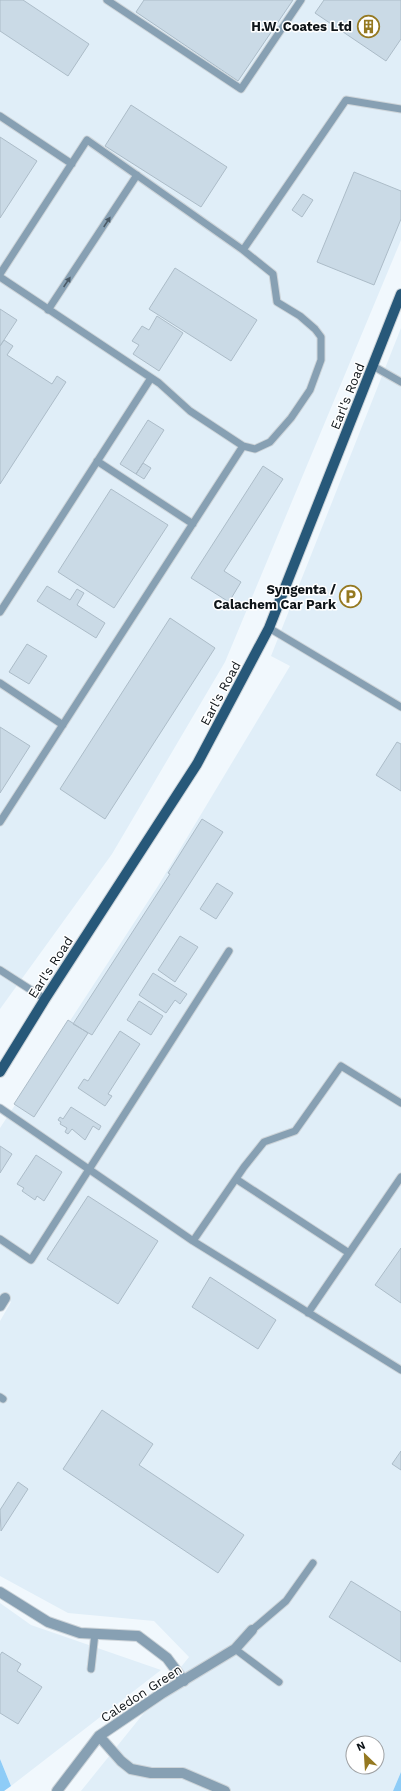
<svg xmlns="http://www.w3.org/2000/svg" width="401" height="1791" font-family="'Work Sans',sans-serif">
	<rect width="100%" height="100%" fill="#f1f8fd"/>
	<path fill="#e0eef8" fill-rule="evenodd" d="M0,0h401v240l-176,422 -113,192 -112,155z
		M401,328v1444l-8,19h-312l108,-134 -35,-36 -86,-8 -68,-37v-255l11,-19 -11,-7v-167l158,-242 132,-220 -19,-10zM353,1743h24v24h-24z
		M0,1603l31,22 130,45 -150,116 -11,-27z"/>
	<path fill="#8eccf7" d="M0,1759l11,27 -7,5h-4z
		M401,1772v19h-8z"/>
	<path fill="#cadae6" stroke="#acbcc8" d="M0,0h23l66,44 -21,32 -68,-45z
		M144,0h149l-55,81 -102,-69z
		M324,0h77v39l-15,22 -71,-48z
		M131,105l96,62 -26,40 -96,-61z
		M0,137l37,24 -37,57z
		M354,172l47,19v28l-27,66 -57,-23z
		M303,194l10,6 -11,17 -10,-7z
		M175,268l82,52 -26,41 -82,-52z
		M0,309l17,11 -17,26z
		M157,316l26,17 -24,38 -26,-17 6,-9 -7,-4 10,-15 7,4z
		M4,340l9,6 -6,9 45,29 5,-8 9,6 -66,102v-138z
		M148,420l16,10 -28,44 -16,-10z
		M143,463l8,5 -7,11 -8,-5z
		M263,466l20,13 -59,92 17,11 -12,20 -38,-24z
		M111,489l57,36 -54,83 -56,-36z
		M47,586l23,14 7,-11 7,4 -7,12 28,18 -9,15 -59,-37z
		M170,618l45,30 -110,171 -45,-30z
		M27,644l20,12 -18,28 -20,-12z
		M0,727l30,19 -30,47z
		M397,742l4,2v47l-25,-16z
		M202,819l21,13 -131,203 -19,-11 97,-150 -2,-1z
		M217,883l16,10 -17,26 -16,-10z
		M180,936l18,11 -23,35 -17,-12z
		M153,973l34,21 -7,10 -5,-4 -9,13 -27,-18z
		M139,1001l24,15 -12,19 -24,-15z
		M68,1020l20,13 -54,84 -20,-13z
		M120,1031l20,13 -32,50 4,2 -7,10 -27,-18 6,-9 4,2z
		M71,1107l30,19 -2,4 -6,-4 -8,14 -13,-11 -4,5 -3,-2 2,-4 -7,-4 1,-2 -3,-2 2,-3 3,2z
		M0,1146l12,8 -12,19z
		M36,1155l26,17 -18,29 -7,-5 -2,4 -13,-9 2,-3 -7,-4z
		M88,1196l70,45 -40,63 -71,-45z
		M401,1248v55l-26,-18z
		M210,1277l66,43 -18,29 -66,-42z
		M102,1410l51,34 -14,21 105,70 -26,38 -155,-104z
		M401,1451v19l-9,-6z
		M18,1482l10,7 -27,42 -1,-21z
		M351,1581l50,31v50l-72,-45z
		M2,1652l19,12 -4,7 25,16 -24,37 -18,-11v-58z"/>
	<g fill="none" stroke-linecap="round" stroke-linejoin="round">
		<defs>
			<path id="service" d="M107,0l134,89 60,-89
				M0,116l72,48
				M0,274l87,-134 156,110 103,-150 55,9
				M0,277l159,106 31,28 53,35 12,3 15,-7 21,-24 19,-28 11,-30v-23l-6,-8 -15,-13 -23,-14 -4,-28 -30,-24
				M48,310l89,-135
				M373,366l28,16
				M97,461l96,63
				M0,612l151,-234
				M269,628l132,79
				M0,683l63,42
				M0,822l243,-376
				M0,970l45,29
				M0,1108l193,133 208,129
				M236,1179l113,74
				M0,1239l31,21 198,-309
				M193,1241l51,-74 20,-25 31,-11 46,-65 60,37
				M308,1313l93,-136
				M0,1397l3,2
				M252,1630l34,-29 27,-38
				M235,1649l44,33
				M91,1669l4,-36"/>
			<path id="minor" d="M0,1306l5,-8
				M0,1592l48,30 32,11 58,3 29,22 17,23
				M99,1736l22,25 10,8 20,4h32l42,18
				M57,1791l42,-55 62,-42 74,-45 17,-19"/>
			<path id="primary" d="M0,1072l45,-73 152,-235 72,-136 132,-334"/>
		</defs>
		<use href="#service" stroke="#cdd4d9" stroke-width="9"/>
		<use href="#minor" stroke="#cdd4d9" stroke-width="12"/>
		<use href="#primary" stroke="#cdd4d9" stroke-width="12"/>
		<use href="#service" stroke="#87a0b3" stroke-width="7"/>
		<use href="#minor" stroke="#87a0b3" stroke-width="10"/>
		<use href="#primary" stroke="#275879" stroke-width="10"/>
	</g>
	<defs><path id="oneway-solid" d="M-6-.8H1V-3.2L6.5 0L1 3.2V.8H-6Z"/></defs>
	<g fill="#4b5a66">
		<use href="#oneway-solid" transform="translate(107 222) rotate(-57)"/>
		<use href="#oneway-solid" transform="translate(67 282) rotate(-56)"/>
	</g>
	<defs>
		<symbol id="building-ring" viewBox="-11 -11 22 22"><circle r="9.5" fill="#fff" stroke="#957921" stroke-width="1.5"/><path d="M-4-6H4V6H1V3H-1V6H-4ZM-2.5-4.3h1.7v1.8h-1.7ZM.8-4.3h1.7v1.8H.8ZM-2.5-1h1.7V.8h-1.7ZM.8-1h1.7V.8H.8Z" fill="#957921"/></symbol>
		<symbol id="parking-ring" viewBox="-11 -11 22 22"><circle r="9.5" fill="#fff" stroke="#957921" stroke-width="1.5"/><path d="M-3.5-5.5H1a3.5 3.5 0 0 1 0 7H-1V5.5H-3.5ZM-1-3.4V-.6H.8a1.4 1.4 0 0 0 0-2.8Z" fill="#957921"/></symbol>
	</defs>
	<g fill-rule="evenodd">
		<use href="#building-ring" x="356" y="14" width="25" height="25"/>
		<use href="#parking-ring" x="338" y="584" width="25" height="25"/>
	</g>
	<g text-anchor="middle" stroke-width="3" stroke-linejoin="round" paint-order="stroke">
		<g font-size="13" font-weight="bold" fill="#0f1519" stroke="#fff" text-anchor="end">
			<text x="352" y="31">H.W. Coates Ltd</text>
			<text x="336" y="594">Syngenta /<tspan x="336" dy="15">Calachem Car Park</tspan></text>
		</g>
		<g font-size="13" fill="#0f1519" stroke="#fff">
			<text transform="translate(347 396) rotate(-68)" y="5">Earl's Road</text>
			<text transform="translate(220 693) rotate(-62)" y="5">Earl's Road</text>
			<text transform="translate(50 967) rotate(-57)" y="5">Earl's Road</text>
			<text transform="translate(141 1693) rotate(-33)" y="5">Caledon Green</text>
		</g>
	</g>
	<g transform="translate(365 1755) rotate(335)"><circle r="19" fill="#ffffff" stroke="#9fa1a3"/>
	<path d="M0-3L7 15L0 10L-7 15Z" fill="#957921"/>
	<text y="-6" font-size="11" font-weight="bold" text-anchor="middle" fill="#0f1519">N</text>
	</g>
</svg>
